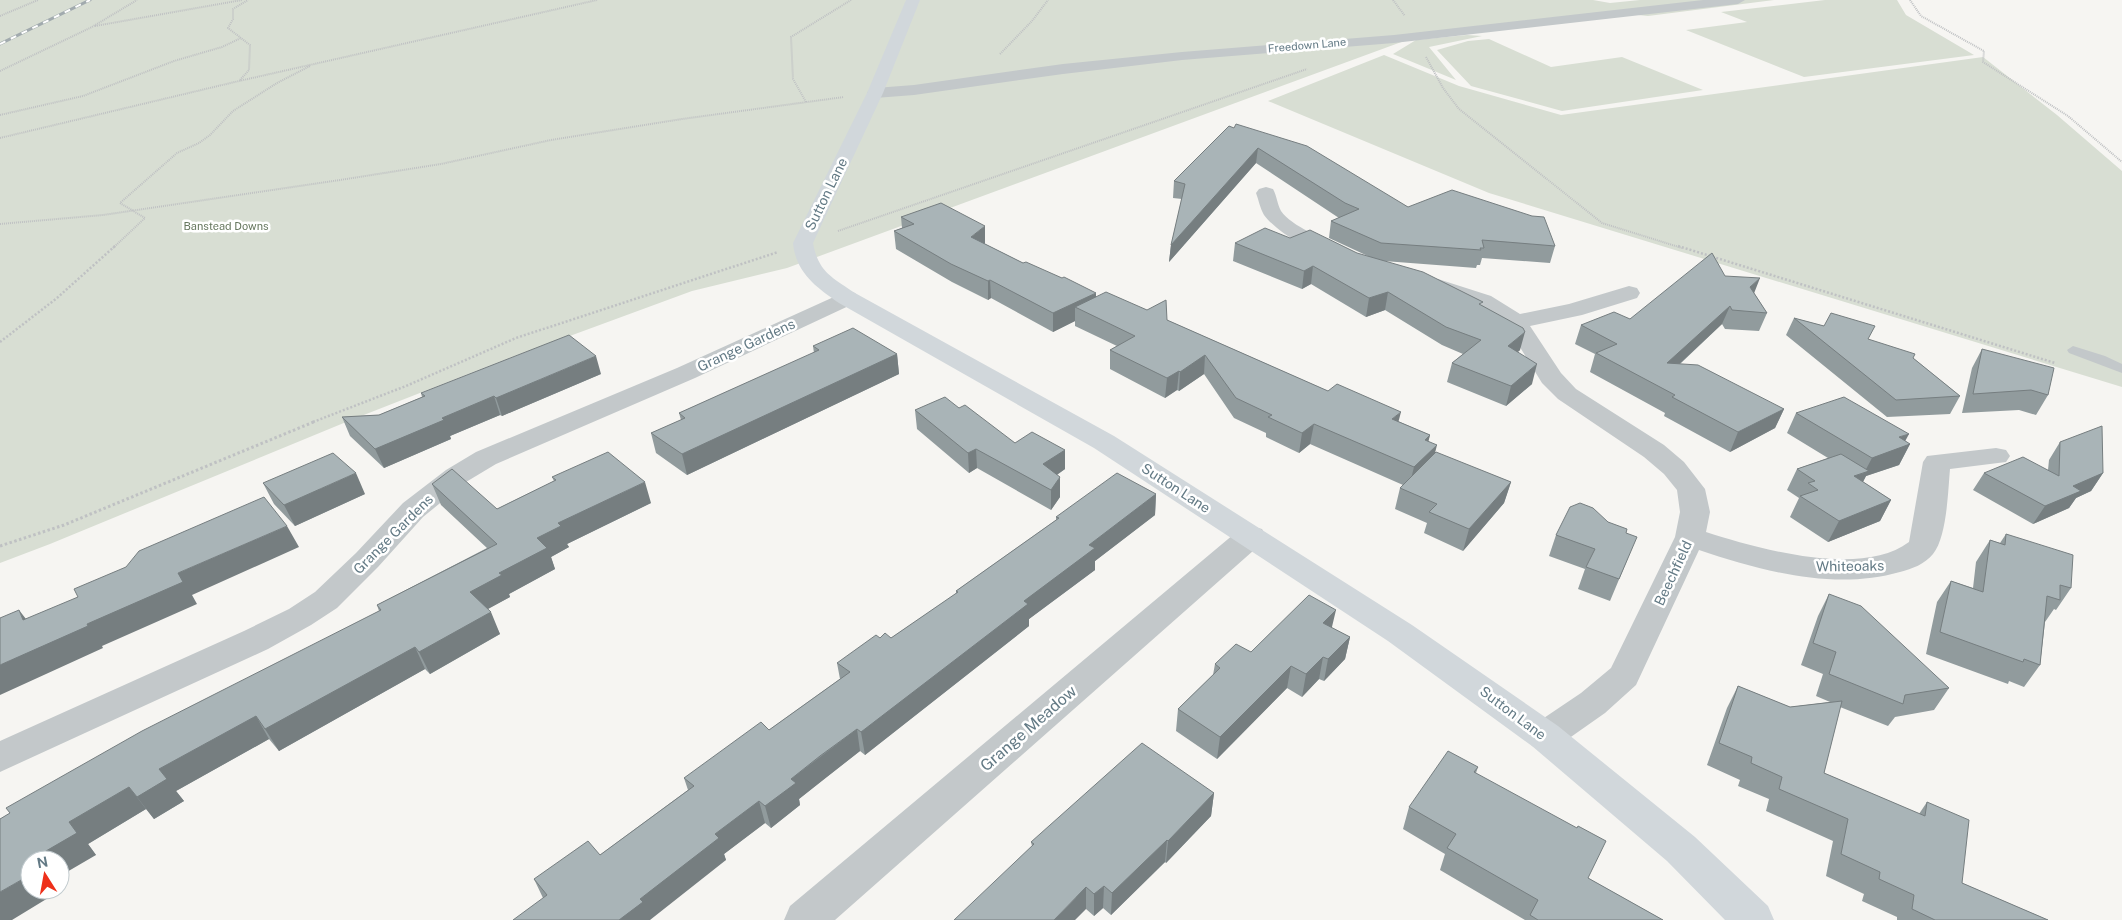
<svg xmlns="http://www.w3.org/2000/svg" width="2122" height="920" font-family="'Public Sans',sans-serif">
	<rect width="100%" height="100%" fill="#f6f5f2"/>
	<path fill="#d8ded3" d="M0,0h1593l17,3 30,-3h134l-126,16 -20,-2 -213,23 -628,231 -95,23 -193,71 -148,58 -301,124 -50,19z
		M1825,0h72l9,15 68,40 -170,22 -118,-47 61,-8 -26,-10z
		M1467,35l15,1 -53,11 27,33 -63,-26 23,-14z
		M1489,39l62,28 71,-10 81,33 -141,21 -91,-25 -34,-36 31,-9z
		M1384,55l75,31 102,29 422,-58 74,58 65,56v216l-633,-194 -221,-92z"/>
	<g fill="none" stroke-linecap="round" stroke-linejoin="round">
		<path stroke="#bfc1c3" stroke-width="2" stroke-dasharray="1 1" stroke-linecap="butt" d="M1393,0l12,16
			M1910,0l11,16 63,35 -1,11 85,54 54,46
			M0,16l38,-16
			M95,26l147,-26
			M1000,54l32,-33 16,-21
			M1426,57l17,31 16,21 143,114 80,25
			M0,71l92,-44 45,-27
			M240,80l9,-10 1,-25 -22,-17 5,-9v-10l15,-9
			M806,102l-13,-23 -2,-42 60,-37
			M0,115l83,-19 91,-35 48,-14 19,-9
			M0,138l239,-57 358,-81
			M0,224l103,-9 237,-35 101,-16 110,-24 131,-21 162,-22
			M838,231l469,-162
			M113,248l32,-30 -25,-15 57,-50 22,-10 11,-8 23,-24 44,-28 33,-17"/>
		<path stroke="#bfc1c3" stroke-width="2.5" stroke-dasharray="2 2" stroke-linecap="butt" d="M1678,246l377,117
			M0,342l57,-44 58,-52
			M313,422l93,-36 110,-48 262,-86"/>
		<path stroke="#bfc1c3" stroke-width="3" stroke-dasharray="2.5 2.5" stroke-linecap="butt" d="M0,546l64,-21 252,-104"/>
		<path fill="#c3c8ca" fill-rule="evenodd" d="M2073,346l32,10 17,8v9l-53,-20 -2,-3z"/>
		<path fill="#c3c8ca" fill-rule="evenodd" d="M1703,0h42l-7,4 -344,39 -212,17 -119,14 -149,21 -39,3 -6,-2 -2,-3 2,-3 6,-2 39,-3 149,-21 119,-12 212,-17z
			M1266,187l7,2c4,7 4,15 8,22 11,16 43,27 60,36l3,4 -3,4c-20,5 -65,-23 -77,-40 -4,-7 -5,-14 -8,-22l3,-4z
			M1438,279l53,17 29,18 49,-10 60,-18 8,2 3,5 -3,5 -55,17 -52,11 31,47 15,16 88,56 20,17 21,27 5,23 -4,20c52,17 156,46 203,10l14,-80 4,-6 69,-8 10,2 4,6 -4,6 -56,7c-2,22 -3,68 -17,85 -8,10 -21,15 -33,18 -66,19 -138,-1 -201,-22l-63,135 -31,28 -47,33 -13,4 -13,-4 -5,-10 5,-10 49,-33 30,-25 64,-131 5,-25 -3,-22 -13,-16 -20,-17 -86,-58 -16,-16 -35,-57 -32,-20 -45,-15 -3,-5 3,-5z
			M847,291l8,2 3,5 -3,5 -160,75 -199,86 -30,18 -43,35 -45,50 -41,41 -26,17 -43,24 -268,123v-31l244,-110 45,-22 26,-17 41,-39 47,-50 43,-33 30,-18 201,-84z
			M1251,526l11,3 4,7 -4,7 -427,377h-51l6,-14 450,-377z"/>
		<path fill="#d1d7db" fill-rule="evenodd" d="M906,0h14l-37,93 -70,150c5,29 20,35 42,50l259,143 298,189 146,101 137,111 73,69 6,14h-49l-58,-59 -135,-115 -144,-105 -294,-193 -255,-145c-23,-16 -43,-30 -46,-60l74,-150z"/>
		<defs>
			<path id="rail" d="M0,44l90,-44"/>
		</defs>
		<use href="#rail" stroke="#a1aaae" stroke-width="3"/>
		<use href="#rail" stroke="#fff" stroke-width="2" stroke-dasharray="6" stroke-linecap="butt"/>
	</g>
	<path fill="#919b9d" d="M1229,126l179,81 147,39 -5,17 -68,-5 -2,7h-3l-1,3 -92,-7 99,45 37,44 -2,2 14,32 -26,22 -59,-24 5,-19 11,-9 -21,-9 -57,-35 -19,7 -55,-33 -9,5 -69,-28 2,-18 55,-5 80,19 -41,-19 2,-17 8,-3 -83,-55 -87,99 2,-17 11,-46 -9,-1 1,-17z
		M901,217l84,26v1l38,19 73,34 71,23 161,71 102,44 -2,6 7,12 76,29 -7,21 -41,48 -39,-18 3,-10 -32,-14 5,-21 3,-3 -93,-41 -11,9 -33,-16v-4l-32,-15 -30,-44 -25,17 -2,-1 -12,8 -55,-29v-19l7,-4 -42,-20v-5l-22,11 -62,-34 -3,2 -36,-18 -56,-33 -2,-18 8,-3z
		M1725,276l29,17 13,20 -8,18 -34,-2 -3,-5 -42,40 104,45 -9,19 -45,24 -66,-36 1,-3 -75,-41 5,-18 -20,-10 6,-19 49,-6z
		M1794,318l30,8 44,14 45,18 47,38 -10,18 -63,3 -101,-82z
		M813,346l84,8 2,20 -212,101 -31,-22 -5,-20 30,-13 -2,-7 135,-60z
		M1982,349l66,46 -12,20 -17,-5 -57,3 10,-45z
		M601,374l-99,42 -2,-1 -50,21 1,3 -67,29 -34,-32 -8,-19 37,-2 43,-18 -1,-4z
		M959,408l56,35 50,7v19l-8,6 3,22 -9,13 -74,-42 -8,5 -52,-44 -2,-19z
		M1796,413l109,28 5,3 -11,21 -33,11 -3,6 28,18 -11,21 -52,21 -38,-25 9,-19 -12,-8 10,-21 31,-11 -41,-25z
		M2060,442l43,31 -12,18 -15,7 -7,10 -36,16 -60,-34 11,-17 64,-3 1,-10z
		M552,477l99,26 -84,41 2,3 -18,10 4,12 -46,25 1,3 -23,12 13,25 -70,40 -5,-5 -146,82 -10,-12 -93,52 8,10 -30,18 -8,-10 -58,35 8,11 -66,5 23,35 -53,-76 379,-208 -2,-6 110,-57 -46,-43 -9,-21 65,25 57,-28z
		M263,483l102,11 -70,32 -21,-22z
		M1156,494l-1,21 -60,46v9l-66,49v7l-164,129 -5,-4 -36,28 -25,20 1,6 -29,23 -6,-5 -41,31 2,6 -183,38 -9,-19 66,-24 88,-65 -4,-12 85,-48 71,-51 -3,-16 43,-25h11l65,-44v-3l100,-71v-3z
		M1608,522l18,11 2,25 -18,43 -32,-12 7,-20 -36,-13 7,-21z
		M2006,534l65,54 -15,22 -2,-1 -9,13 -5,43 -16,22 -15,-6 -1,3 -82,-30 11,-52 14,-21 22,7 3,-26 14,-22 10,3z
		M1829,594l120,94 -15,22 -39,7 -7,9 -48,-19 -16,66 95,41 8,-12 35,81 86,37h-151v-3l-35,-16 2,-7 -38,-18 7,-35 -67,-30 3,-12 -31,-13 2,-6 -33,-15 20,-57 11,-22 52,21 40,-5 -14,-6 7,-22 -22,-9 17,-49z
		M1332,628l18,9 -5,22 -21,22 -5,-2 -17,18 -15,-9 -70,71 -41,-28 2,-22 35,-34 2,-11 36,-12z
		M1478,767l-2,6 112,105 75,42h-138l-85,-50 5,-16 -42,-25 6,-22z
		M1214,793l-3,23 -45,47 -1,-1 -54,53 -8,-7 -9,8 -8,-7 -54,-63 -1,-4z"/>
	<path fill="#767e80" d="M1258,148l-2,15 -87,99 2,-17z
		M985,226v17l-13,11 -1,-17z
		M1313,266l-2,18 -9,5 2,-18z
		M1760,278l-7,18 -3,-9z
		M990,280l1,18 -3,2v-19z
		M1388,292l-3,18 -19,7 3,-19z
		M1096,293v18l-21,-4v14l-22,11v-19z
		M1730,306l-8,18 -62,58 7,-19z
		M1525,332l-5,18 -18,15 6,-19z
		M897,354l2,20 -212,101 -5,-21z
		M1205,355l-1,19 -25,17 1,-19z
		M596,356l5,18 -99,42 -6,-18z
		M1537,364l-5,20 -26,22 5,-20z
		M1179,371l-2,19 -12,8 2,-20z
		M494,396l6,19 -50,21 1,3 -67,29 -9,-19 67,-31z
		M1784,409l-9,19 -45,24 8,-20z
		M1401,412l-5,19 -4,-12z
		M1314,424l-4,20 -11,9 3,-20z
		M1909,434l-7,13 8,-3 -11,21 -33,11 -8,15 -4,-15 10,-3 8,-15 27,-21z
		M1430,435l-5,20v-15z
		M1437,445l-5,20 -23,22 5,-20z
		M976,449l1,19 -8,5 -1,-20z
		M1065,450v19l-22,15v-20z
		M356,473l9,21 -70,32 -11,-21z
		M2103,473l-12,18 -15,7 -7,10 -36,16 12,-18 28,-20z
		M1060,477v20l-9,13v-20z
		M645,482l6,21 -84,41 2,3 -18,10 4,12 -46,25 1,3 -31,17 -9,-22 29,-19 38,-35 21,-15z
		M1511,482l-7,21 -41,48 6,-22z
		M1156,494l-1,21 -60,46v9l-66,49v7l-164,129 -4,-23 163,-131 65,-56z
		M1891,500l-11,21 -52,21 11,-21z
		M287,526l12,21 -107,48 5,9 -95,42 1,2 -103,47v-30l87,-41 91,-51z
		M19,610l17,22 -13,-12z
		M1336,610l-5,21 -8,-8z
		M491,612l9,22 -70,40 -11,-22z
		M1350,637l-5,22 -21,22 4,-22z
		M415,647l10,22 -146,82 -14,-22z
		M1323,657l-4,22 -17,18 4,-23z
		M1291,666l-4,22 -70,71 3,-22z
		M256,716l13,23 -93,52 8,10 -30,18 -17,-22 22,-28z
		M857,729l3,22 -61,48 1,6 -29,23 -6,-22 26,-27z
		M129,787l17,22 -58,35 8,11 -36,21v-16h-30l39,-38z
		M1214,793l-3,23 -45,47 2,-22z
		M759,801l6,22 -41,31 2,6 -76,60h-31l21,-21 75,-65z
		M1167,840l-2,22 -54,53 1,-22z
		M30,860v7l-3,-5z
		M30,875v15h20l3,5 -41,25h-12v-28z
		M1104,886l-1,22 -9,8v-22z
		M1086,887v22l-11,11h-21z"/>
	<path fill="#a9b4b7" stroke="#767e80" d="M1236,124l71,22 101,61 44,-17 80,26 12,1 11,29 -73,-6 2,8h-4l1,2 -100,-7 -50,-22 28,-12 -14,-6 -87,-55 -87,97 14,-61 -11,-3 55,-55 5,2z
		M941,203l44,23 -14,11 52,26 3,-1 36,16 2,-1 32,16 -43,20 -63,-33 -2,1 -37,-17 -57,-33 20,-7 -13,-7z
		M1265,228l25,10 20,-8 47,23 66,19 60,30 -4,2 44,24 2,4 -17,14 29,18 -26,22 -59,-23 29,-23 -35,-13 -58,-35 -19,6 -56,-32 -9,5 -69,-28z
		M1712,253l13,23 35,2 -10,9 17,26 -35,-3 -2,-4 -63,57 31,2 86,44 -46,23 -66,-35 3,-2 -79,-42 21,-9 -36,-19 33,-13 16,7z
		M1106,292l41,18 19,-10 1,20 161,71 9,-7 64,28 -9,7 38,16 -5,5 12,5 -23,22 -100,-43 -12,9 -34,-16 4,-2 -36,-17 -31,-43 -25,17 -1,-1 -12,7 -57,-28 25,-14 -60,-29z
		M1831,313l44,13 -7,13 47,15 -2,4 47,38 -64,4 -102,-82 30,8z
		M853,328l44,26 -215,100 -31,-21 34,-15 -6,-5 140,-63 -6,-4z
		M569,335l27,21 -100,42 -2,-2 -52,22 2,2 -69,29 -33,-32 37,-2 46,-19 -4,-3z
		M1982,349l72,19 -6,27 -17,-5 -58,4z
		M945,397l14,11 6,-3 50,38 17,-11 33,18 -22,14 17,13 -9,13 -75,-41 -8,4 -53,-43z
		M1844,397l65,37 -10,3 11,7 -38,14 -76,-45z
		M2102,426l1,47 -30,13 8,5 -36,15 -61,-33 39,-16 36,19 1,-34z
		M608,452l37,30 -87,41 3,3 -24,12 10,10 -48,25 3,2 -32,17 21,20 -72,40 -4,-5 -150,82 -9,-13 -97,53 8,10 -30,18 -8,-10 -60,35 8,11 -50,29 3,5v8l-30,17v-73l10,-6 -4,-5 136,-77 239,-121 -4,-5 120,-61 -65,-60 20,-15 45,40 59,-29 -4,-3z
		M1436,452l75,30 -42,47 -40,-17 8,-8 -37,-16z
		M333,453l23,20 -72,32 -21,-22z
		M1841,454l28,17 -15,5 37,24 -52,21 -39,-25 18,-6 -10,-7 7,-2 -18,-12z
		M1117,473l39,21 -67,51 6,3 -71,53 4,3 -167,128 -4,-3 -37,27 -29,23 5,4 -31,23 -6,-5 -44,33 4,4 -79,61 3,3 -24,18h-106l34,-25 -13,-16 54,-38 12,14 94,-69 -10,-8 77,-56 8,8 81,-58 -13,-9 39,-28 4,3 5,-5 6,5 67,-46 -2,-1 103,-73 -3,-1z
		M264,497l23,29 -109,47 5,9 -96,42 1,2 -88,39v-47l19,-8 4,10 55,-23 -4,-8 52,-22 13,-16z
		M1580,503l13,5 15,14 19,7 -1,4 11,4 -18,42 -33,-12 9,-18 -39,-14 14,-28z
		M2006,534l67,21 -2,33 -11,-3v15l-13,-4 -7,69 -16,-6 -1,3 -83,-30 11,-51 32,11 7,-52 15,5z
		M1829,594l32,12 88,82 -44,7 -2,9 -74,-30 7,-22 -23,-9z
		M1309,595l27,15 -13,13 27,14 -22,22 -5,-2 -17,17 -15,-8 -71,71 -42,-28 42,-41 -5,-4 21,-20 15,8z
		M1738,686l52,21 52,-6 -18,72 101,43 2,-14 42,18 -7,63 86,37h-113l-23,-11 2,-14 -35,-16 1,-7 -39,-18 7,-35 -69,-30 3,-12 -31,-14 1,-6 -33,-14z
		M1142,743l72,50 -46,48 -1,-1 -55,53 -8,-7 -10,8 -8,-7 -32,33h-100l80,-76 -3,-2z
		M1448,751l30,16 -4,5 103,56 1,-2 28,15 -18,37 75,42h-125l-8,-5 8,-15 -91,-52 9,-14 -47,-27z"/>
	<g text-anchor="middle" stroke-width="5" stroke-linejoin="round" paint-order="stroke">
		<g font-size="11" fill="#637a85" stroke="#fff">
			<text transform="translate(1307 45) rotate(-5)" y="4">Freedown Lane</text>
		</g>
		<g font-size="11" fill="#66775e" stroke="#fff">
			<text x="226" y="230">Banstead Downs</text>
		</g>
		<g font-size="14" fill="#637a85" stroke="#fff">
			<text transform="translate(826 194) rotate(-64)" y="5">Sutton Lane</text>
			<text transform="translate(746 345) rotate(-25)" y="5">Grange Gardens</text>
			<text transform="translate(1176 488) rotate(33)" y="5">Sutton Lane</text>
			<text transform="translate(393 534) rotate(-45)" y="5">Grange Gardens</text>
			<text transform="translate(1850 566) rotate(-1)" y="5">Whiteoaks</text>
			<text transform="translate(1673 573) rotate(-65)" y="5">Beechfield</text>
			<text transform="translate(1513 713) rotate(37)" y="5">Sutton Lane</text>
		</g>
		<g font-size="16" fill="#637a85" stroke="#fff">
			<text transform="translate(1028 728) rotate(-41)" y="6">Grange Meadow</text>
		</g>
	</g>
	<g transform="translate(45 875) rotate(349)"><circle r="24" fill="#ffffff" stroke="#c1cace"/>
	<path d="M0-4L9 19L0 12L-9 19Z" fill="#ee301a"/>
	<text y="-8" font-size="14" font-weight="bold" text-anchor="middle" fill="#637a85">N</text>
	</g>
</svg>
